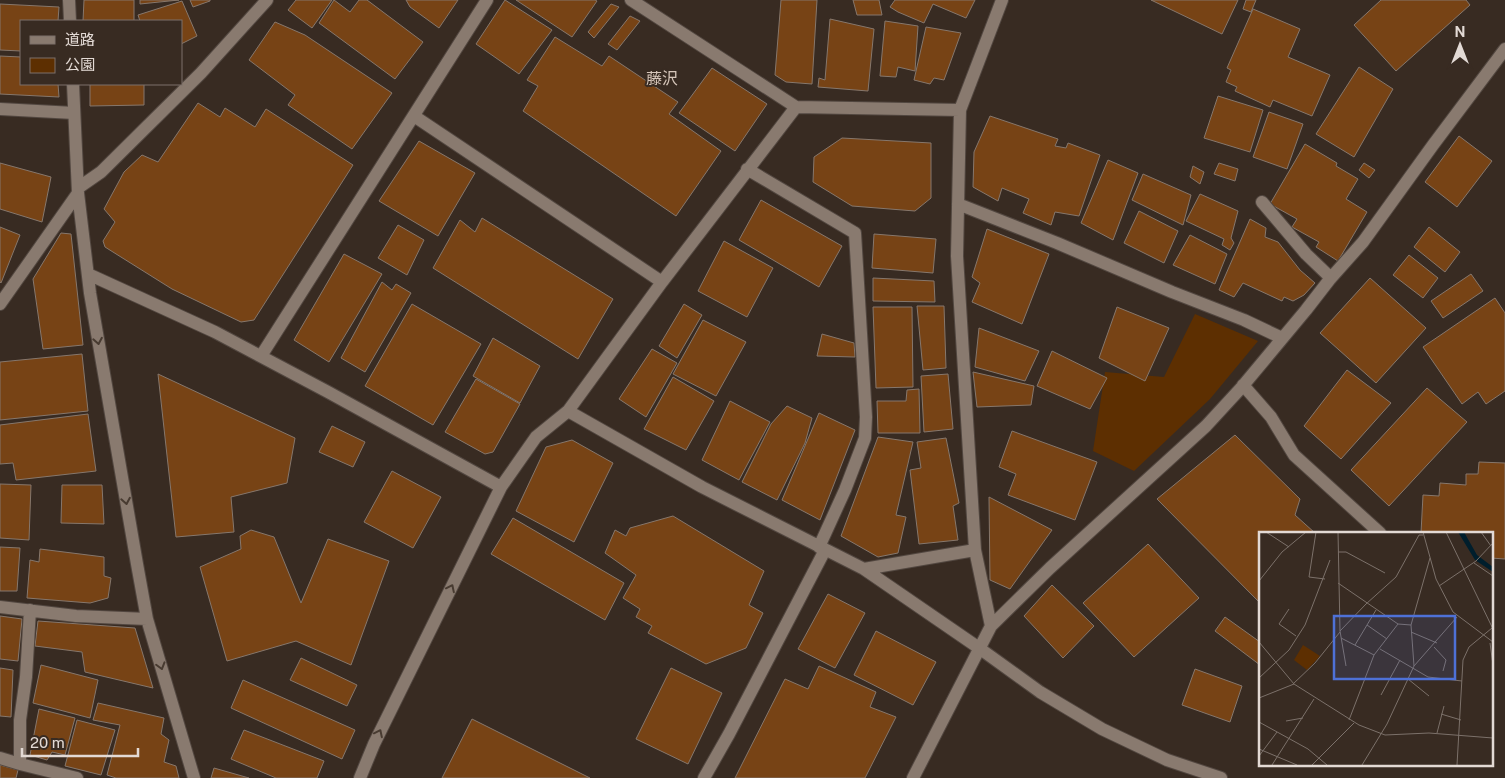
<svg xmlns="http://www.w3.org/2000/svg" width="1505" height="778" font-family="'Public Sans','Noto Sans JP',sans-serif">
	<rect width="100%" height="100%" fill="#382b22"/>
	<path fill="#5d2f01" d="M1195,314l63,27 -48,58 -76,72 -41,-20 12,-79 59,5z"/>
	<path fill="#774315" stroke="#86776c" d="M84,0h50v21h-51z
		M140,0h39l-39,4z
		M190,0h20v1l-17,6z
		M296,0h36l-20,28 -24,-18z
		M334,0l16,12 9,-12h8l56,42 -28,37 -76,-56z
		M406,0h52l-19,28 -29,-21z
		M505,0l47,30 -33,44 -43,-30z
		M516,0h79l2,1 -25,36z
		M781,0h36l-5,84 -26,-2 -11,-7z
		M853,0h26l3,15h-25z
		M895,0h80l-9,18 -33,-14 -9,19 -26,-11 -8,-5z
		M1151,0h87l-16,34z
		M1246,0h10l-5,12 -8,-3z
		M1381,0h85l4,5 -74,66 -42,-46z
		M182,1l15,35 -16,8v-23h-41l-2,-6z
		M0,4l59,3 -1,14h-37v30l-21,-1z
		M611,4l8,3 -25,31 -6,-6z
		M1253,9l47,20 -12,28 42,18 -18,41 -39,-16 -3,7 -35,-16 2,-4 -11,-5 5,-12 -4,-2z
		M630,16l10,5 -23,29 -9,-6z
		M830,19l44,10 -6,62 -50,-4 1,-9 6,2z
		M885,21l33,5 -3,45 -17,-4 -2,10 -16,-1z
		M275,22l30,13 87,58 -40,56 -64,-44 7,-10 -46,-35z
		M926,27l35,6 -17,47 -10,-2 -4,6 -16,-4z
		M555,37l47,29 7,-10 69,46 -9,12 52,37 -45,65 -153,-105 15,-25 -11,-6z
		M0,56l21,1v27h37l1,13 -59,-3z
		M1359,67l34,22 -39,68 -38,-23z
		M712,68l55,36 -32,47 -56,-38z
		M90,84h54v21l-54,1z
		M1218,96l45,14 -13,42 -46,-14z
		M198,103l22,14 5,-9 30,19 11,-18 87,56 -99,155 -13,2 -69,-33 -67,-42 -2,-6 12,-19 -11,-13 20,-37 18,-17 16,7z
		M1269,112l34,12 -16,45 -34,-12z
		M990,116l68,23 -3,7 11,2 2,-5 32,12 -21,61 -24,-4 -4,13 -28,-12 6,-14 -27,-11 -4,13 -25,-14 1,-35z
		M1459,136l33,25 -35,46 -32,-25z
		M842,138l89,5v55l-16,13 -63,-5 -39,-24 1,-25z
		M419,141l56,32 -37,63 -59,-35z
		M1305,144l32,19 -1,3 22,13 -12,20 21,13 -29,49 -22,-14 3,-5 -27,-15 5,-8 -27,-15z
		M1108,160l30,13 -25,67 -32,-17z
		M0,163l51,14 -9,45 -42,-13z
		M1219,163l19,6 -3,12 -21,-7z
		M1364,163l11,7 -6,8 -10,-8z
		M1193,166l11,6 -4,12 -10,-7z
		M1143,174l48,21 -8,30 -51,-25z
		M1200,194l38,17 -7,27 3,5 -4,7 -8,-5 2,-6 -38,-18z
		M761,200l81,46 -23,41 -80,-47z
		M1139,211l39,20 -14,32 -40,-20z
		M482,218l131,81 -35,60 -145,-91 27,-48 15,12z
		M1250,219l16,9 -1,9 13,5 22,28 15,13 -11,12 -11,6 -9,-4 -2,4 -39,-18 -9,14 -15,-7z
		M398,225l26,15 -17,35 -29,-17z
		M0,227l20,8 -19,48 -1,-1z
		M1429,227l31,25 -15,20 -31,-25z
		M987,229l62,25 -27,70 -50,-22 8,-19 -8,-6z
		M61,233l10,1 12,111 -40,4 -10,-70z
		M874,234l62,5 -3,34 -61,-5z
		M1190,235l37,19 -12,30 -42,-19z
		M724,241l49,27 -26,49 -49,-26z
		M344,254l38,20 -53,88 -35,-22z
		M1409,255l29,23 -15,20 -30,-23z
		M1471,274l12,17 -40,27 -12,-17z
		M873,278l61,3 1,21 -62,-1z
		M1370,278l56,50 -50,55 -56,-50z
		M382,282l10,8 4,-6 15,9 -46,79 -24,-14z
		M1495,298l10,15v78l-19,13 -8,-12 -16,12 -39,-57z
		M412,304l69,40 -48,81 -68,-39z
		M684,304l18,11 -25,43 -18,-12z
		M917,306h27l2,62 -23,2z
		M873,307h39l1,80 -37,1z
		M1117,307l52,21 -24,53 -46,-23z
		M703,320l43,22 -30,54 -43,-22z
		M979,328l60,23 -14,30 -50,-14z
		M822,334l32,9 1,14 -38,-1z
		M493,338l47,28 -20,37 -47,-27z
		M652,349l25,14 -31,54 -27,-18z
		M1052,351l55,27 -17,31 -53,-23z
		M82,354l6,57 -88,9v-58z
		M1347,370l44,33 -50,56 -37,-33z
		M973,372l61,14 -3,19 -54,2z
		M158,374l137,64 -8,45 -56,14 3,35 -58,5z
		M948,374l5,55 -29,3 -3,-56z
		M673,377l41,24 -28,49 -42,-21z
		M476,379l44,25 -27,48 -8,2 -40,-22z
		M1427,388l40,34 -78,84 -38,-36z
		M919,389l1,44h-42l-1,-32h29l1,-11z
		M730,401l40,21 -31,58 -37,-20z
		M787,406l25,12 -7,25 -28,57 -35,-18 29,-58z
		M819,413l36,17 -35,90 -38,-20z
		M88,414l8,57 -80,9 -3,-17 -13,1v-39z
		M332,426l33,16 -12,25 -34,-15z
		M1012,431l85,31 -22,58 -67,-25 8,-21 -17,-7z
		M1235,435l65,64 -5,16 20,18h-55v70l-103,-104z
		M878,437l35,5 -17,73 10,2 -8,36 -20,4 -37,-21z
		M946,438l13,65 -6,3 5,34 -39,4 -9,-74 11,-2 -4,-26z
		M572,440l41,23 -39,79 -58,-31 30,-64z
		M1479,462l26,1v96l-14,-1v-25h-70l2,-38 16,1 1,-13 26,2v-11h12z
		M392,471l49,26 -28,51 -49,-26z
		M0,484l31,1 -2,55 -29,-2z
		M62,485h40l2,39 -43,-1z
		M989,497l63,33 -42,59 -20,-9z
		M673,516l91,55 -15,34 14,8 -17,35 -40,16 -58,-31 4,-7 -16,-9 4,-8 -17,-11 13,-23 -31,-22 10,-23 11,6 4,-8z
		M513,518l111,65 -19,37 -114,-66z
		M251,530l23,7 27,66 27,-64 61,22 -38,104 -55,-24 -69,20 -27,-94 41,-18 -1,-13z
		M1148,544l51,54 -65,59 -51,-54z
		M0,547l20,1 -3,43h-17z
		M40,549l64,8v19l7,2 -3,20 -18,5 -63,-5 3,-38 9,2z
		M1052,585l42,41 -31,32 -39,-42z
		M828,594l37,19 -30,55 -37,-19z
		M0,616l22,3 -4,42 -18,-2z
		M1225,617l35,25v23l-45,-34z
		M38,621l97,7 18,60 -68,-16 -3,-20 -47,-6z
		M876,631l60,31 -23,43 -59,-30z
		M301,658l56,27 -10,21 -57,-26z
		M41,665l57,15 -8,38 -57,-15z
		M819,666l57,26 -6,15 26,10 -31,61h-130l50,-99 23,10z
		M0,668l13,2 -2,47 -11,-1z
		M671,668l51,25 -34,71 -52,-25z
		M1195,669l47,17 -12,36 -48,-17z
		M243,680l112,50 -13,29 -111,-51z
		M98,703l66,15 -3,16 8,6 -5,22 12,4 3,12h-63l-9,-3 13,-50 -27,-5z
		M39,709l36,9 -10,37 -13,-3 -5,8 -17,-5z
		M472,719l118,59h-148z
		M77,720l38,10 -14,45 -36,-9z
		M244,730l80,31 -7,17h-41l-45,-19z
		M0,765l18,5 -2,8h-16z
		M214,768l35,10h-38z"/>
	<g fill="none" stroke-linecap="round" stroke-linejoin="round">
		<defs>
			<path id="minor" d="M69,0l1,21
				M631,0l165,107 164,3
				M73,84l5,109 12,100 47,271 10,55 47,159
				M0,109l74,4
				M414,116l248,166
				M747,169l108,64 11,184 -1,21 -20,52 -26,57
				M78,188l23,-16 100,-99 66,-73
				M1262,202l44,52 25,24
				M958,204l99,39 115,49 72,28 38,18
				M88,274l127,58 113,60 173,95
				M0,304l78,-111
				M261,356l226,-356
				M1243,385l28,32 23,38 86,78
				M568,411l134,76 162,82 115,79 61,44 62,37 65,31 54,18
				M864,569l111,-19
				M0,607l76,9 71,3
				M991,626l59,-58 156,-142 35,-38 65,-78 24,-31 33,-37 70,-97 72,-96
				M0,758l20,6 57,14
				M20,764v-44l6,-43 4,-67
				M360,778l14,-34 127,-257 35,-50 32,-26 94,-129 134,-175
				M704,778l25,-44 96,-184
				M913,778l78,-152 -16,-76 -18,-294 3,-146 42,-110"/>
		</defs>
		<use href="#minor" stroke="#524740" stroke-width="14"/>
		<use href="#minor" stroke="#897a6f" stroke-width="12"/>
	</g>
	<defs><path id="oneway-chevron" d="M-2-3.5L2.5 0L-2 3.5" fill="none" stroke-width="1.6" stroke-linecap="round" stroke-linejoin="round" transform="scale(1.25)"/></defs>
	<g stroke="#483b31">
		<use href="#oneway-chevron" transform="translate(98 341) rotate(80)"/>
		<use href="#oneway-chevron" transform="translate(126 501) rotate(80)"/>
		<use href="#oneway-chevron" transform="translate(451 588) rotate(-64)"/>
		<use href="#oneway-chevron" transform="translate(161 666) rotate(74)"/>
		<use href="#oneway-chevron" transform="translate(379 733) rotate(-64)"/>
	</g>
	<g text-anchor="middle" stroke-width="4" stroke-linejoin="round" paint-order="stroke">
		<g font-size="16" fill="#d6c6ba" stroke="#382b22">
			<text x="662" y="84">藤沢</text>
		</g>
	</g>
	<g transform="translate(1259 532)">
		<rect width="234" height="234" fill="#382b22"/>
		<path d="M44,113l17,11 -13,14 -13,-10z" fill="#5d2f01"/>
		<path d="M199,0h6l13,23 16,12v5l-18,-12z" fill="#001e2c"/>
		<path fill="none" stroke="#7c716a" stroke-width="1" d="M7,0l23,15M57,0l-7,45 16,2M79,0l2,99 6,35M164,0l13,47 17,33 40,30M187,0l47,97M222,0l10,14M79,20h8l39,21M215,31l19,13M0,49l23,-29 24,-20M79,51l60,41 13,1M180,54l37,-25 17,-18M107,72l30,-27 23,-42h4M30,77l-10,15 17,12M108,93l20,14M81,99l26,-27M152,100l26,11M82,106l33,17M0,110l35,42 65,41 26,10 44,-2 64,5M231,111l3,22M96,113l21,-35M175,115l12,13 -3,11M121,117l48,28 34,4M155,134l43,-49M0,146l30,-28 16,-25 25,-65M149,147l21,17M34,152l22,-21 25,-31M122,163l19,-35M0,166l35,-14M182,182l20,6M90,188l25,-65 24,-31M27,189l17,-3M0,190l49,27 19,16M178,201l7,-27M0,217l38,16M0,224l18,-24M13,233l42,-66M53,233l42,-42M103,233l25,-41 27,-58 -3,-41 19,-67M198,233l6,-105 6,-13 23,-19"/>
		<path fill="#4e71d7" fill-opacity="0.15" stroke="#4e71d7" stroke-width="2.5" d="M75,84h121v63h-121z"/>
		<rect width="234" height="234" fill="none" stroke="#e3dad5" stroke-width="2.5"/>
	</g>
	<rect x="20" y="20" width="162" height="65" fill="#382b22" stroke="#7c716a"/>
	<rect x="30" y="36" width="25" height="8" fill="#897a6f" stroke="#7c716a"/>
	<text x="65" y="45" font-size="15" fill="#e3dad5">道路</text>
	<rect x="30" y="58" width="25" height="15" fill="#5d2f01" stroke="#7c716a"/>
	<text x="65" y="70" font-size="15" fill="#e3dad5">公園</text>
	<g transform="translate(1460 45)" stroke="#382b22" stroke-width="4" paint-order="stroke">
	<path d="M0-4L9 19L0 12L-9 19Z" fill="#e3dad5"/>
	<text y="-8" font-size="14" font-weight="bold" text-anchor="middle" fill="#e3dad5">N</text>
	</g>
	<path d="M22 748v8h116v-8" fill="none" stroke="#e3dad5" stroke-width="2.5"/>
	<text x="30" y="748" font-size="15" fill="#e3dad5" stroke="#382b22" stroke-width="4" paint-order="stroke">20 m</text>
</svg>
